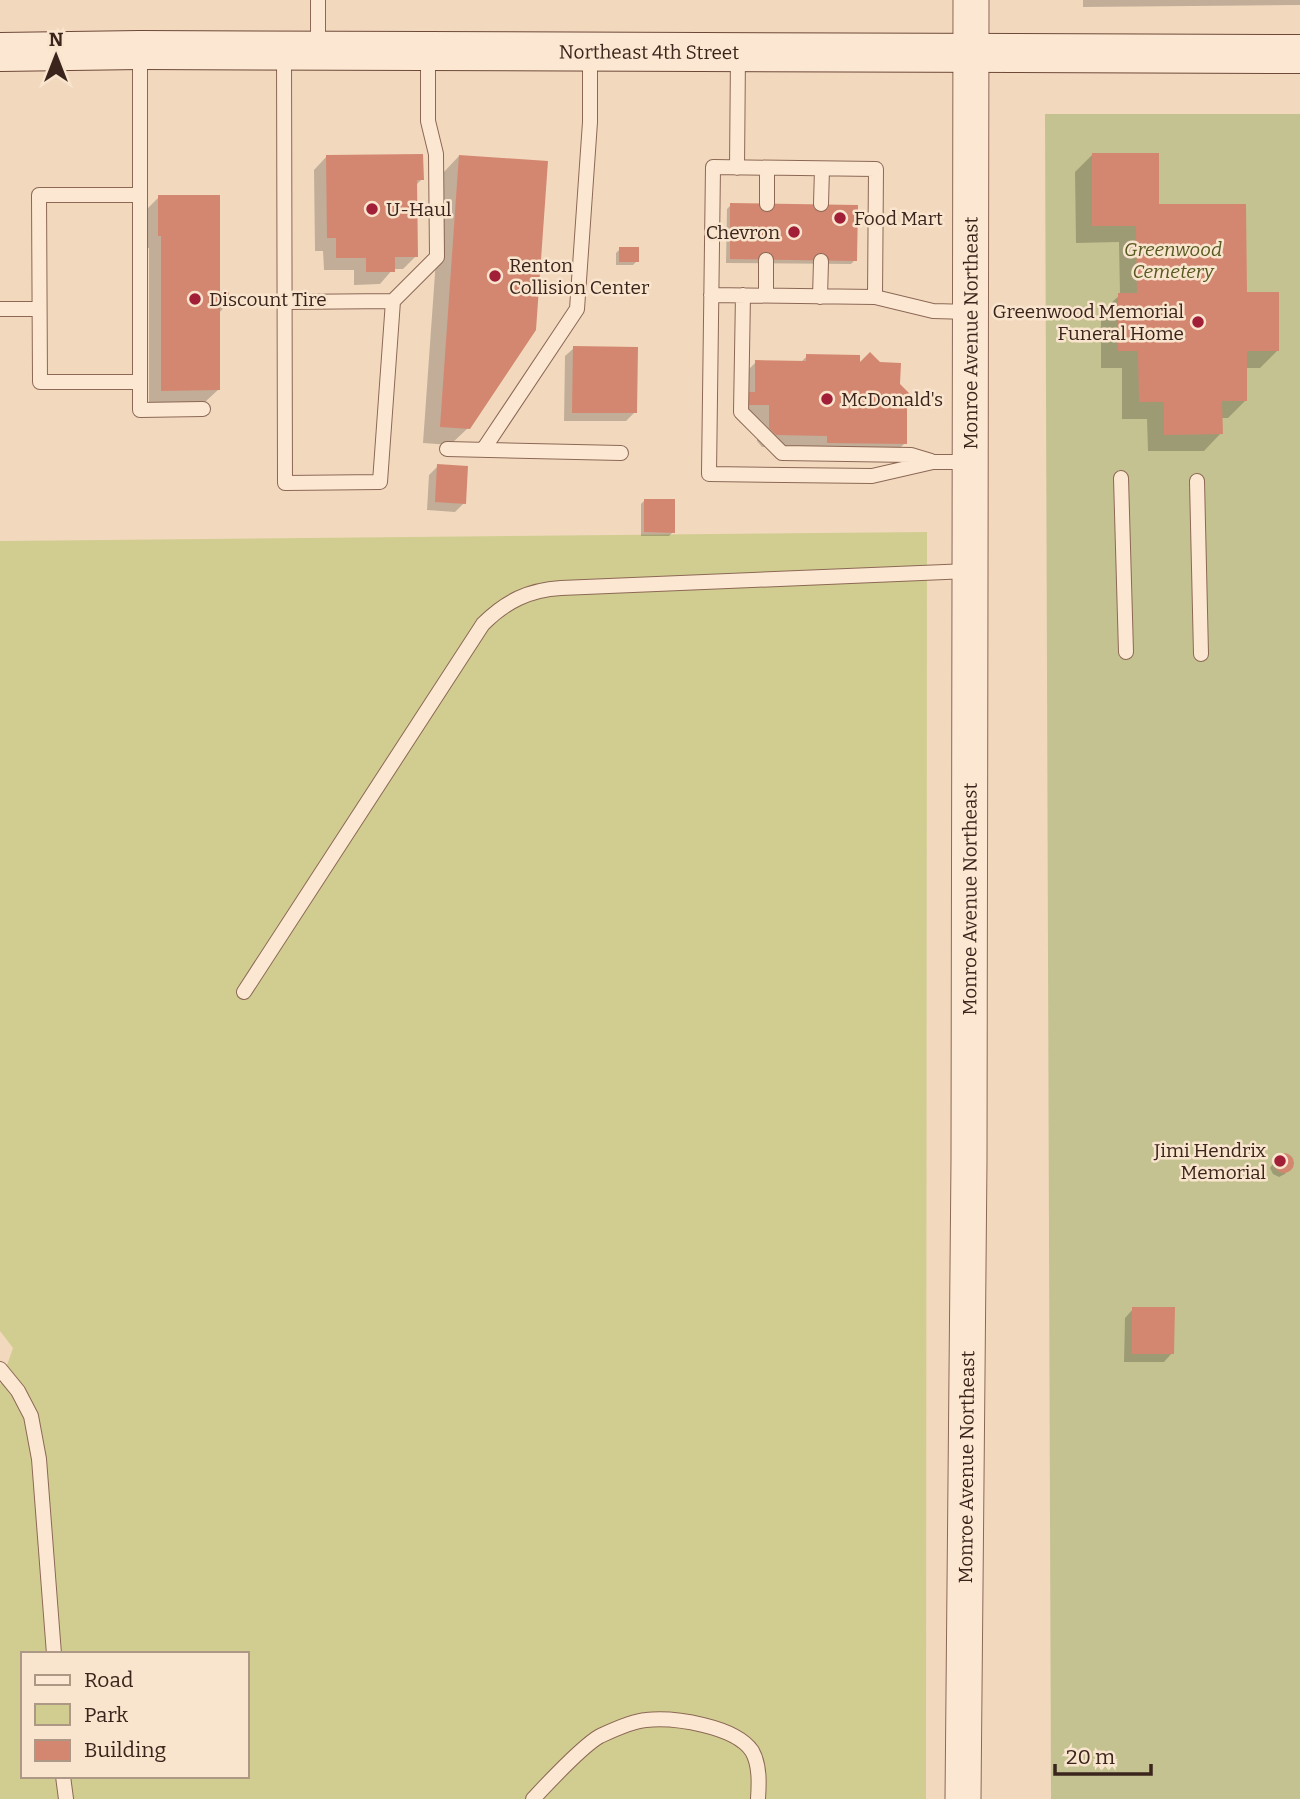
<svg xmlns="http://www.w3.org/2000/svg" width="1300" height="1799" font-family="Bitter,serif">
	<rect width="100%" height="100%" fill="#f2d9be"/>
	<path fill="#d1cd91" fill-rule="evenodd" d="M927,532l-1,1267h-926v-414l13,-37 -13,-17v-790zM23,1654h224v122h-224z"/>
	<path fill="#c5c291" d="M1045,114h255v1685h-249z"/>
	<path fill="#0003" d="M1083,0h217v5l-217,2z
		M1092,155l65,51 88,88 32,57 -17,17h-15v33l-17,17h-7v15l-17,18h-56l-1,-32h-25v-51h-21v-56l19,-17 -1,-53 -43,1 -1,-71z
		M327,156l95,23 -6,6v71l-13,13h-10l-13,15 -26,1v-15h-30l-1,-19h-8l-1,-81z
		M459,156l9,272 -18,17 -27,-2 19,-269z
		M159,197l60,97 8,10 -8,9v76l-14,13 -56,1v-155h-3v-38z
		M731,205l124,55 -4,4 -125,-1 1,-54z
		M620,249l17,12 -4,4h-17v-12z
		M574,348l61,64 -9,9h-62l1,-65z
		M807,356l51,10 38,39 9,38 -13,13 -77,-8 -53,-1 -5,-6v-23l-22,-1 8,-42 13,-13 44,1z
		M438,466l26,37 -9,9 -28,-2 2,-35z
		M645,500l28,32 -4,4h-28v-32z
		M1284,1154l6,2 3,7 -8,11 -6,3 -6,-3 -3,-6 8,-12z
		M1133,1309l39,44 -8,9h-40l1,-44z"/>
	<path fill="#d48770" d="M1092,153h67v51h87l1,88h32v59h-32v50h-25l1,33 -59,1v-33h-25l-1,-51h-20v-58h19l-1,-67h-44z
		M423,154l1,26h-7l1,77h-23v15h-29v-14h-30v-20h-9l-1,-83z
		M459,155l89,6 -12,169 -66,99 -30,-2z
		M158,195h62v97h9v13h-9v85l-59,1v-155h-3z
		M730,203l128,2 -1,56 -127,-2z
		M619,247h20v15h-20z
		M573,346l65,1 -1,66h-65z
		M870,352l10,10 21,1 -1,21 10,10 -10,9h7v41l-80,-1v-7l-51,-1 -7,-7v-23h-21v-13h7v-32l51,1v-7l54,1v7z
		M437,464l31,2 -2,38 -31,-2z
		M644,499h31v34l-31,-1z
		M1274 1163a10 10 0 1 1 20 0a10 10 0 1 1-20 0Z
		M1132,1307h43l-1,47h-42z"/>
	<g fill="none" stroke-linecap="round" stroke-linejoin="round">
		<defs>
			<path id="service" d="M318,48v-48
				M284,51l1,432 95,-1 13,-181 44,-44 -1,-103 -8,-33v-69
				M140,52v358l63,-1
				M737,168l1,-115
				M140,195h-101l1,187h100
				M767,204v-36
				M821,204l1,-35
				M711,295l164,2 58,14 37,1
				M743,295l-2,117 41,41 129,2 20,6
				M766,295v-35
				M820,297l1,-36
				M875,297l1,-128 -163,-2 -4,307 163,2 61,-14h38
				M285,302l108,-1
				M0,309h39
				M447,449l174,4
				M483,450l94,-141 13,-187v-69
				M1121,478l5,174
				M1197,481l4,173
				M244,992l239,-368c23,-23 46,-34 78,-36l408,-17
				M0,1369l18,22 13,25 8,43 15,195
				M63,1776l3,23
				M533,1799c15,-16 49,-53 67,-63 13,-6 32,-15 46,-16 28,-3 89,6 106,31 8,14 7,33 6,48"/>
			<g id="tertiary">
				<path id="s1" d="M963,1799l6,-638 2,-1161"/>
			</g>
			<g id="secondary">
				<path id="s2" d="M0,52l140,-2 1160,4"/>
			</g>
		</defs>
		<use href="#service" stroke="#8c6855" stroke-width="16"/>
		<use href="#tertiary" stroke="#8c6855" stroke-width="37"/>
		<use href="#secondary" stroke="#6e4938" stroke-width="40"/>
		<use href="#service" stroke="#fce8d2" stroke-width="14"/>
		<use href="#tertiary" stroke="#fce8d2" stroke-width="35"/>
		<use href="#secondary" stroke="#fce8d2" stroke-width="38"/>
	</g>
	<g fill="#a21f38" stroke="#f9e5ce" stroke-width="2.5">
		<circle cx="372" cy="209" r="7"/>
		<circle cx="840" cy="218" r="7"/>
		<circle cx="794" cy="232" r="7"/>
		<circle cx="495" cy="276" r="7"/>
		<circle cx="195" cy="299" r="7"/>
		<circle cx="1198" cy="322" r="7"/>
		<circle cx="827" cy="399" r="7"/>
		<circle cx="1280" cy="1161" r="7"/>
	</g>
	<g text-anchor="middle" stroke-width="5" stroke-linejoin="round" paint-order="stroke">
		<g font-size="19" fill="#3a241b" stroke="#f9e5ce">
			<text dy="7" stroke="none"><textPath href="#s2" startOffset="649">Northeast 4th Street</textPath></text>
			<text dy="7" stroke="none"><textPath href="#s1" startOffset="1466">Monroe Avenue Northeast</textPath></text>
			<text dy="7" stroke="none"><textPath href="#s1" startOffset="900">Monroe Avenue Northeast</textPath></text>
			<text dy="7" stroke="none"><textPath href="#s1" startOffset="332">Monroe Avenue Northeast</textPath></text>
		</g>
		<g font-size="19" fill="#3a241b" stroke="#f9e5ce" text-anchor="start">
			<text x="386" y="216">U-Haul</text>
			<text x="854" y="225">Food Mart</text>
			<text x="780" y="239" text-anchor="end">Chevron</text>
			<text x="509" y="272">Renton<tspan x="509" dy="22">Collision Center</tspan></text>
			<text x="209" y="306">Discount Tire</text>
			<text x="1184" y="318" text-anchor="end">Greenwood Memorial<tspan x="1184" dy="22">Funeral Home</tspan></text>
			<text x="841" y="406">McDonald's</text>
			<text x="1266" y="1157" text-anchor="end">Jimi Hendrix<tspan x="1266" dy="22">Memorial</tspan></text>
		</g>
		<g font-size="19" font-style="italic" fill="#55591f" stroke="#f9e5ce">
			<text x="1173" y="256">Greenwood<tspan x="1173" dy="22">Cemetery</tspan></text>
		</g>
	</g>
	<rect x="21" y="1652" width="228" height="126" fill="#f9e5ce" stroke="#ad9886" stroke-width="2"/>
	<rect x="35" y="1675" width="35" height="10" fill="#fce8d2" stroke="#ad9886" stroke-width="2"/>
	<text x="84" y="1687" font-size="21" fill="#3a241b">Road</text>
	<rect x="35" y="1704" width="35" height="21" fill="#d1cd91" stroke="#ad9886" stroke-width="2"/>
	<text x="84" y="1722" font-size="21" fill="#3a241b">Park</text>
	<rect x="35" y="1740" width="35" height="21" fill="#d48770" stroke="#ad9886" stroke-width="2"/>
	<text x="84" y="1757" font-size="21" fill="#3a241b">Building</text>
	<g transform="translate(56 56)" stroke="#f9e5ce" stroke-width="5" paint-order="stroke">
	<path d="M0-5L12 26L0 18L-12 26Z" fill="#3a241b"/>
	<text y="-10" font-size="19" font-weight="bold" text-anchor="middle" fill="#3a241b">N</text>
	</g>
	<path d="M1055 1764v10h96v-10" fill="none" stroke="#3a241b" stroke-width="3.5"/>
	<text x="1066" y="1764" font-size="21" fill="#3a241b" stroke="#f9e5ce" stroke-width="5" paint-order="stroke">20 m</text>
</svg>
